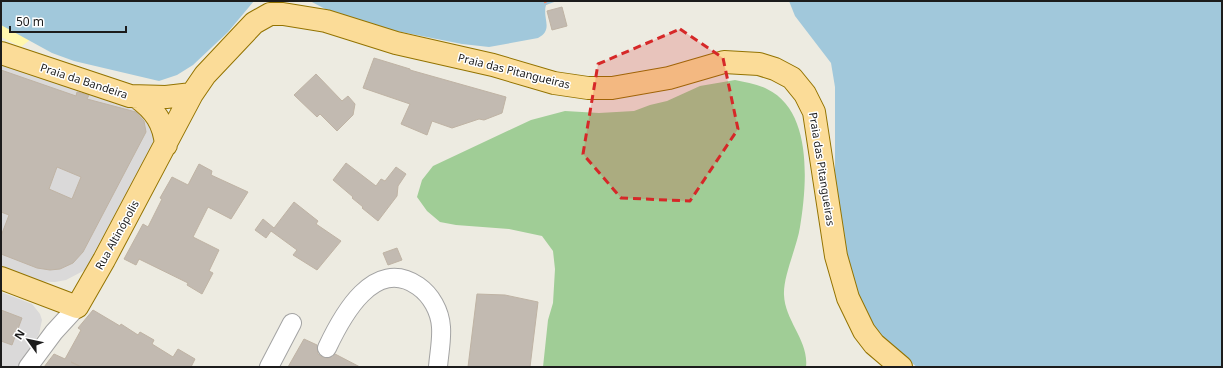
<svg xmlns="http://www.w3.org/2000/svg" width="1223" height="368" font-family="'Noto Sans',sans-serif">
	<rect width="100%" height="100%" fill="#edebe1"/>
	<path fill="#dad9d9" d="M1,57l143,46 17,27 -68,133 -8,7 -19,10 -11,2 -21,-1 -33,-13z
		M1,292l31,12 8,10 2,6 -3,14 -21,33h-17z"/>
	<path fill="#a0cd96" d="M735,80c10,2 22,4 32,9 46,22 40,96 33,138 -3,20 -17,49 -16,68 1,26 25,46 22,72h-263l5,-47 5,-17 2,-34 -2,-18 -11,-15 -33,-7 -53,-4 -16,-3 -13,-11 -10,-14 5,-17 11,-14 98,-46 34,-9 34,2 35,-2 16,-6 17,-4 33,-15z"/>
	<path fill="#fff7ae" d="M1,16l35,19 -15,12 -20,-10z"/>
	<path fill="#a1c8db" d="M1,1h253l-26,31 -35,33 -16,10 -18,6 -85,-20 -22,-8 -51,-28z
		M310,1h247l-11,4c-4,13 8,25 -8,33l-49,9 -27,-3 -86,-17 -45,-15z
		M789,1h433v366h-305l-37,-28 -24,-36 -21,-107v-109l-4,-24 -36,-47z"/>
	<path fill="#c2bab1" stroke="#bfb3a4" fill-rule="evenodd" d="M562,7l5,19 -15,4 -5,-19z
		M374,58l36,11v1l96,27 -4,16 -18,7 -5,-1 -27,9 -20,-7 -5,14 -26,-11 9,-20 -47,-16z
		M1,70l75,26 1,-4 12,3 -2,4 49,13 8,9 2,11 -63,120 -10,11 -13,6 -10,1 -13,-2 -36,-14v-18l8,-21 -8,-3zM57,167l24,10 -9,22 -23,-10z
		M316,74l26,27 6,-5 7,8 -2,11 -16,16 -17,-17 -3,3 -23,-22z
		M346,163l30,23 5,-7 4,2 11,-14 10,7 -8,12 -1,10 -19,25 -16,-13 1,-1 -11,-9 1,-1 -20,-17z
		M199,164l13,7 -1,4 37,17 -17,27 -23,-12 -15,30 26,13 -10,21 4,2 -11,21 -15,-9 1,-2 -49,-24 -3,6 -12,-6 19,-35 5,3 14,-28 -2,-1 12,-21 16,8z
		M294,202l24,19 -2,3 25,17 -24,29 -24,-15 4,-5 -26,-19 -5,7 -11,-8 8,-11 11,9z
		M397,248l5,12 -14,5 -5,-12z
		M477,294l28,1 33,7 -8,65h-62z
		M1,310l21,8 -10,27 -11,-4z
		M93,310l27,16 1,-2 17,11 2,-3 14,8 -2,4 21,13 5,-8 17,10 -4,8h-109l-11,-5 10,5h-37l10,-13 11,5 16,-29 -3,-2z
		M304,339l13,6 1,9 4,3 6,1 7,-4 25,13h-72z"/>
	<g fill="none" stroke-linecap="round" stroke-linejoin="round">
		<defs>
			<path id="minor" d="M327,348c15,-32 47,-92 91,-62 13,9 22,25 23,41 1,13 -2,27 -3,40
				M28,367l26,-35 23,-25
				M269,367l23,-44"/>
			<path id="major" d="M1,53l129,43 36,1 26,-3
				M137,97c18,13 27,26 29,48
				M1,278l76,29 27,-47 88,-166 13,-19 49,-52 16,-9h13l43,7 70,22 97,22 61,18 34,5h24l57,-10 55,-16 35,2 16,5 17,9 13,16 9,18 22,144 12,42 16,33 10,13 27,23"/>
		</defs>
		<use href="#minor" stroke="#a3a3a3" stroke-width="20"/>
		<use href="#major" stroke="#937301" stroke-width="24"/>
		<path stroke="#f98666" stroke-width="2.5" stroke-dasharray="2 2" stroke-linecap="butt" d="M545,1l1,4"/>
		<use href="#minor" stroke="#fff" stroke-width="18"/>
		<use href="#major" stroke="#fbdc98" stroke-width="22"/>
	</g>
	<path fill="#d62828" fill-opacity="0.2" stroke="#d62828" stroke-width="3" stroke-dasharray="8 5" stroke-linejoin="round" d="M680,29l43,29 15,71 -48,72 -69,-3 -38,-44 15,-90z"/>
	<g text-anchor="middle" stroke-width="3" stroke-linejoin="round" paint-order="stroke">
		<g font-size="11" fill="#1c1c1c" stroke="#fff">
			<text transform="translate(514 71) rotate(14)" y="4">Praia das Pitangueiras</text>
			<text transform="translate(84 81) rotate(18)" y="4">Praia da Bandeira</text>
			<text transform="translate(822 169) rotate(81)" y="4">Praia das Pitangueiras</text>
			<text transform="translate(117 235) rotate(-61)" y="4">Rua Altinópolis</text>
		</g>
	</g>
	<rect width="1223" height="368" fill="none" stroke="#1c1c1c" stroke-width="4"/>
	<g transform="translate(28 340) rotate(303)" stroke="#ffffff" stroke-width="3" paint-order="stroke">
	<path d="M0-3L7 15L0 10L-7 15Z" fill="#1c1c1c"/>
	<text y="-6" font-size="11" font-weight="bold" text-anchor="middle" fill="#1c1c1c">N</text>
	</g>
	<path d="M10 26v6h116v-6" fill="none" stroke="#1c1c1c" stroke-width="2"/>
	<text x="16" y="26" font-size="12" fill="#1c1c1c" stroke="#ffffff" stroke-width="3" paint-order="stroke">50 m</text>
</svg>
